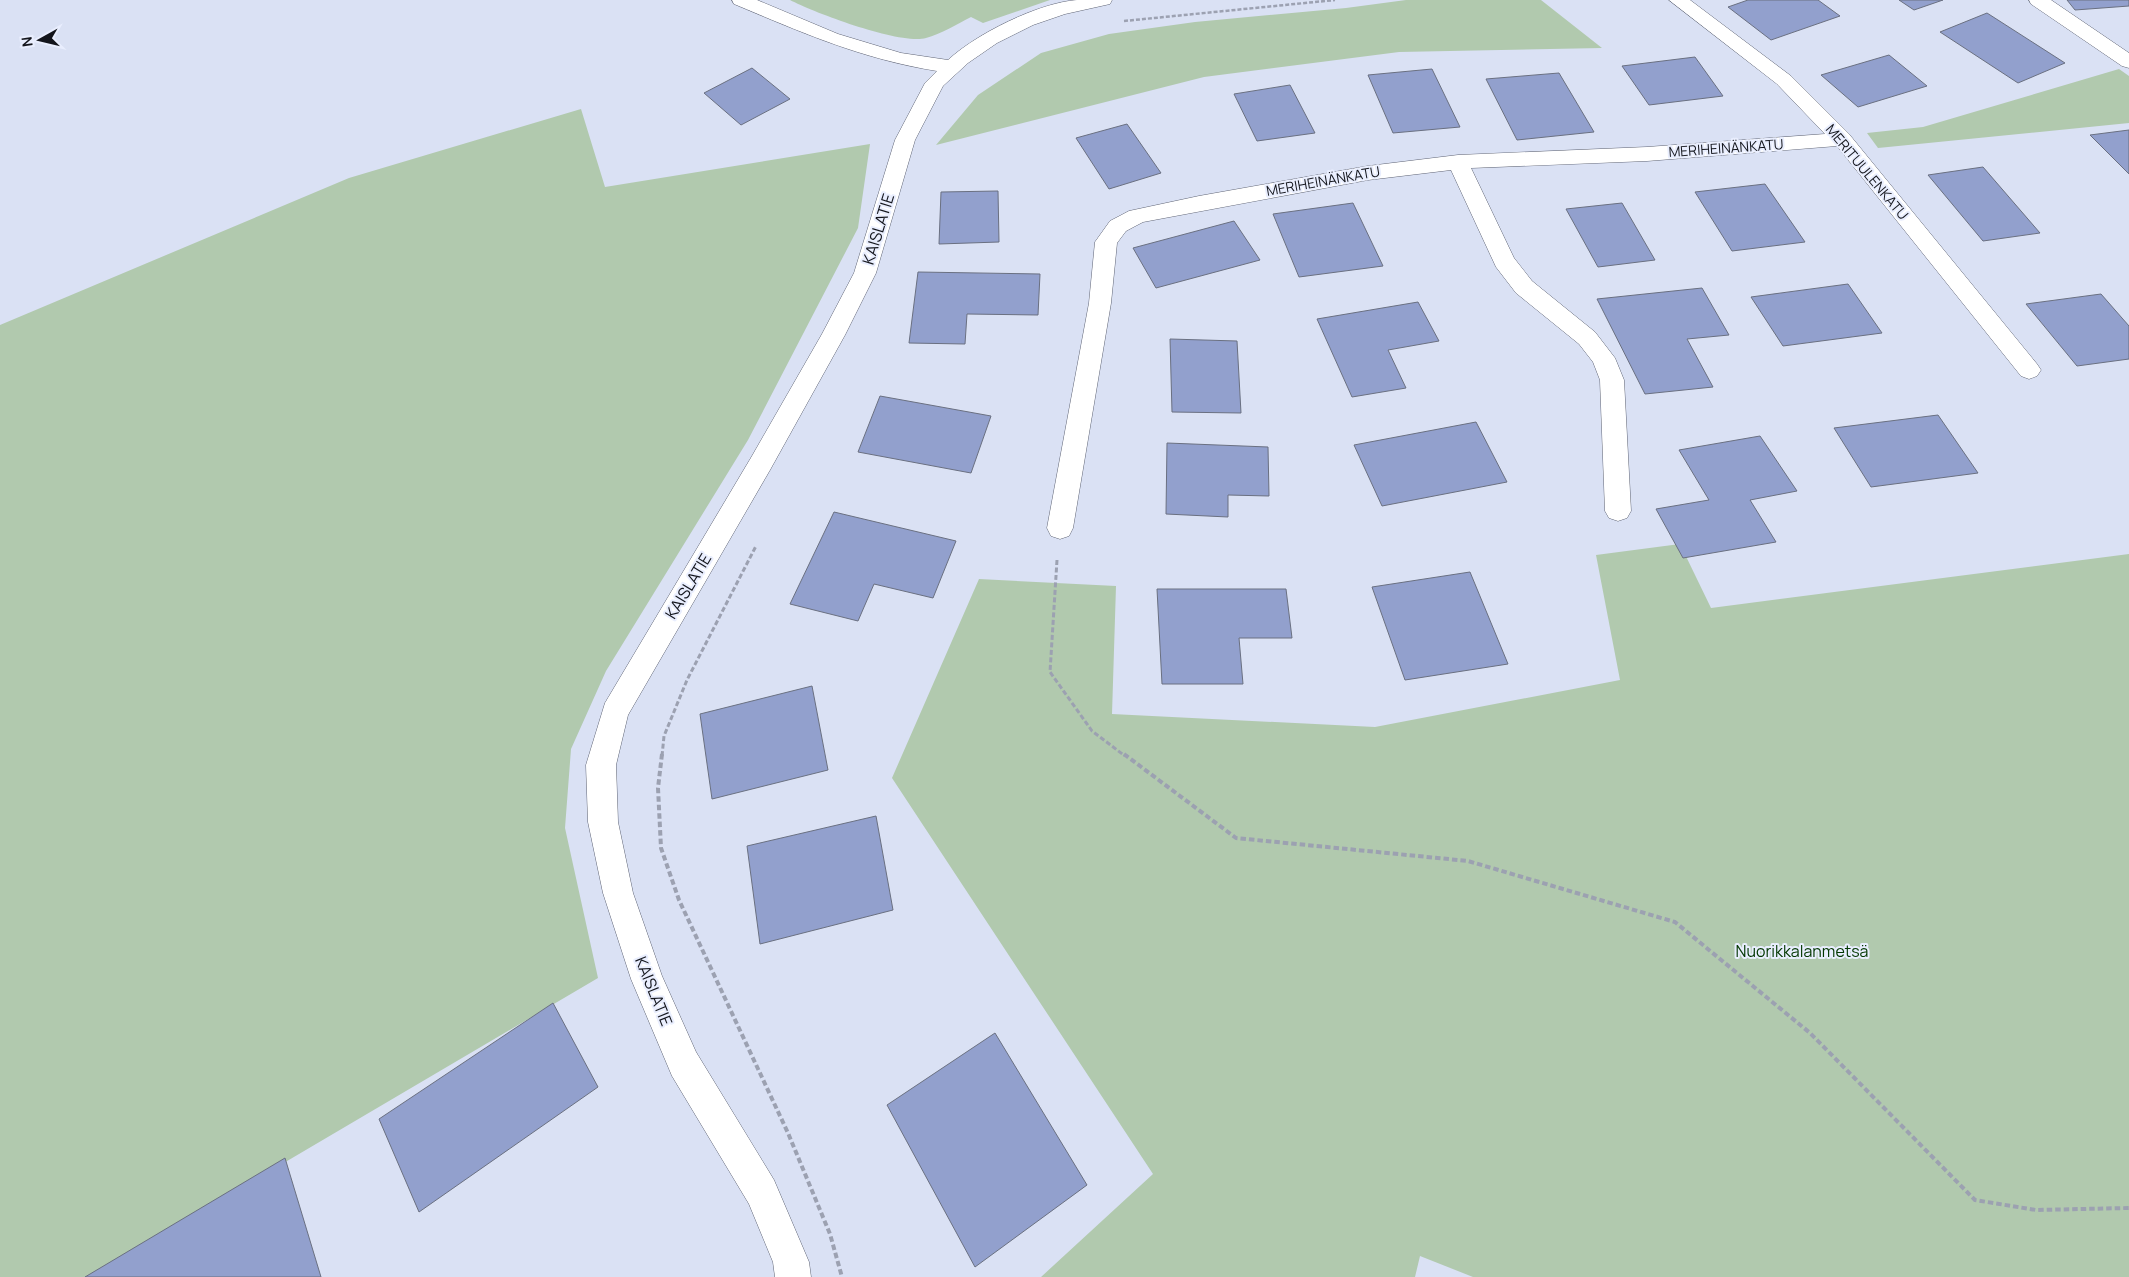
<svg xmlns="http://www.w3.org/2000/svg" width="2129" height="1277" font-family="Manrope,sans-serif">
	<rect width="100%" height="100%" fill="#dae1f4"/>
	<path fill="#b1c9ae" d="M790,0h260l-67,23 -12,-6c-14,7 -30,17 -45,21 -26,7 -111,-25 -136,-38z
		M1406,0h135l61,48 -203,4 -195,25 -268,68 42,-50 63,-42 68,-19 86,-12 151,-14z
		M2119,69l10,7v47l-251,25 -11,-15 56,-6z
		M581,109l24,78 265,-43 -12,84 -110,212 -142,231 -35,78 -6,79 33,150 -508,299h-90v-952l349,-147z
		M1680,544l31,64 418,-54v723h-656l-53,-21 -5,21h-374l112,-103 -261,-396 87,-199 137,7 -4,128 263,13 245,-47 -24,-125z"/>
	<path fill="#92a0cd" stroke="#6a7081" d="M1748,0h70l22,16 -69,24 -43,-33z
		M1899,0h44l-29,10z
		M2067,0h62v6l-54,4z
		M1987,13l78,50 -47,20 -78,-51z
		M1889,55l38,31 -69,21 -37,-32z
		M1695,57l28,39 -74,9 -27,-39z
		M752,68l38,31 -49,26 -37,-32z
		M1432,69l28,58 -67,6 -25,-58z
		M1559,73l35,59 -77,8 -31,-61z
		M1290,85l25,48 -58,8 -23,-47z
		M1127,124l34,49 -52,16 -33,-51z
		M2129,130v44l-39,-39z
		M1983,167l57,66 -57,8 -55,-66z
		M1765,184l40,58 -73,9 -37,-59z
		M998,191l1,51 -60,2 2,-52z
		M1353,203l30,63 -84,11 -26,-63z
		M1622,203l33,57 -57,7 -32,-58z
		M1234,221l26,39 -104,28 -23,-40z
		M918,272l122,2 -2,41 -71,-1 -2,30 -56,-1z
		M1848,284l34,49 -99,13 -32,-49z
		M1702,288l27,47 -42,4 26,48 -68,7 -48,-95z
		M2101,294l28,32v33l-52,7 -51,-62z
		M1418,302l21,39 -51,9 18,38 -54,9 -35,-78z
		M1170,339l67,2 4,72 -69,-1z
		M880,396l111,20 -20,57 -113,-21z
		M1938,415l40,58 -107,14 -37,-59z
		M1476,422l31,60 -125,24 -28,-61z
		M1760,436l37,55 -47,9 26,42 -93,16 -27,-49 53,-9 -30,-50z
		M1167,443l101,4 1,49 -41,-1v22l-62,-3z
		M834,512l122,29 -23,57 -59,-14 -16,37 -68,-17z
		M1470,572l38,92 -103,16 -33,-93z
		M1157,589h129l6,49h-53l4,46h-81z
		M812,686l16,84 -116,29 -12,-85z
		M876,816l17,94 -133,34 -13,-98z
		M553,1003l45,84 -179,125 -40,-93z
		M995,1033l92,152 -112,82 -88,-162z
		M285,1158l36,119h-236z"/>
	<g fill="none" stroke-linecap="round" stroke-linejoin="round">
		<defs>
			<path id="minor" d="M732,0h25l81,34 63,19 47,7c28,-26 90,-57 129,-60 12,0 24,0 35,0l-2,4 -45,10 -32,11 -36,18 -29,20 -25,23 -28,54 -39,133 -31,62 -75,135 -142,245 -12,50 2,57 15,71 29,83 34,76 78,128 35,82 2,15h-36l-2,-15 -24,-58 -77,-128 -41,-97 -28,-86 -15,-71 -2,-57 19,-62 147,-247 70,-122 32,-61 41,-133 30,-57 12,-12c-75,-12 -134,-38 -203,-67z
				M1669,0h21l101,76 58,58 188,230 4,6 -4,6 -8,3 -8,-3 -184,-230 -190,15 -176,7 43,90 18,23 63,51 20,26 9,22 7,131 -4,7 -9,3 -9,-3 -4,-7 -5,-131 -7,-18 -14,-18 -63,-51 -20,-26 -45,-97 -83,10 -225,42 -17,9 -9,12 -6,60 -38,225 -4,8 -9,3 -9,-3 -4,-8 42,-225 6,-61 15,-21 19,-10 70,-15 169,-30 90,-11 189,-8 178,-13 -48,-50z
				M2029,0h22l78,53v15l-7,-2 -91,-62z"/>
		</defs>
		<use href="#minor" stroke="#5f6474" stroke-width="1"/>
		<path stroke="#9ca1b1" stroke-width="2.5" stroke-dasharray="4 2" stroke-linecap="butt" d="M1124,21l211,-21"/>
		<path stroke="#9ca1b1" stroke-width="3" stroke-dasharray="5 2.5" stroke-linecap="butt" d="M1057,560l-7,112 42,59 33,25
			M662,756l2,-20 23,-56 69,-134"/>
		<path stroke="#9ca1b1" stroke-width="4" stroke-dasharray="5.5 3" stroke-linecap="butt" d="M662,754l-4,34 3,60 18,52 109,233 42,101 12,43
			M1124,754l112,84 232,23 207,61 135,111 165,167 61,10 93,-2"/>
		<use href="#minor" fill="#fff" fill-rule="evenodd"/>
	</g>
	<g text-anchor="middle" stroke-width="4" stroke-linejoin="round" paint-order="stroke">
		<g font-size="14" fill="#13151c" stroke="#e9eefe">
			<text transform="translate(1726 148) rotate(-4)" y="5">MERIHEINÄNKATU</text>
			<text transform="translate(1867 172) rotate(50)" y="5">MERITUULENKATU</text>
			<text transform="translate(1323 181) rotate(-10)" y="5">MERIHEINÄNKATU</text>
		</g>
		<g font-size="16" fill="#13151c" stroke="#e9eefe">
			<text transform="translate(878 229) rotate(-73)" y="6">KAISLATIE</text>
			<text transform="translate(688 586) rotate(-59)" y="6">KAISLATIE</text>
			<text transform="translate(654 991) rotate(68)" y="6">KAISLATIE</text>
		</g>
		<g font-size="16" fill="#033701" stroke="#e9eefe">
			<text x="1802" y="957">Nuorikkalanmetsä</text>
		</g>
	</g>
	<g transform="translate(40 40) rotate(262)" stroke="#e9eefe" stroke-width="4" paint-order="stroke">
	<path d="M0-4L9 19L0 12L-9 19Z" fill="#13151c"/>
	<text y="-8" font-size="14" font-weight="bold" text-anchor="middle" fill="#13151c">N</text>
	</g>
</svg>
